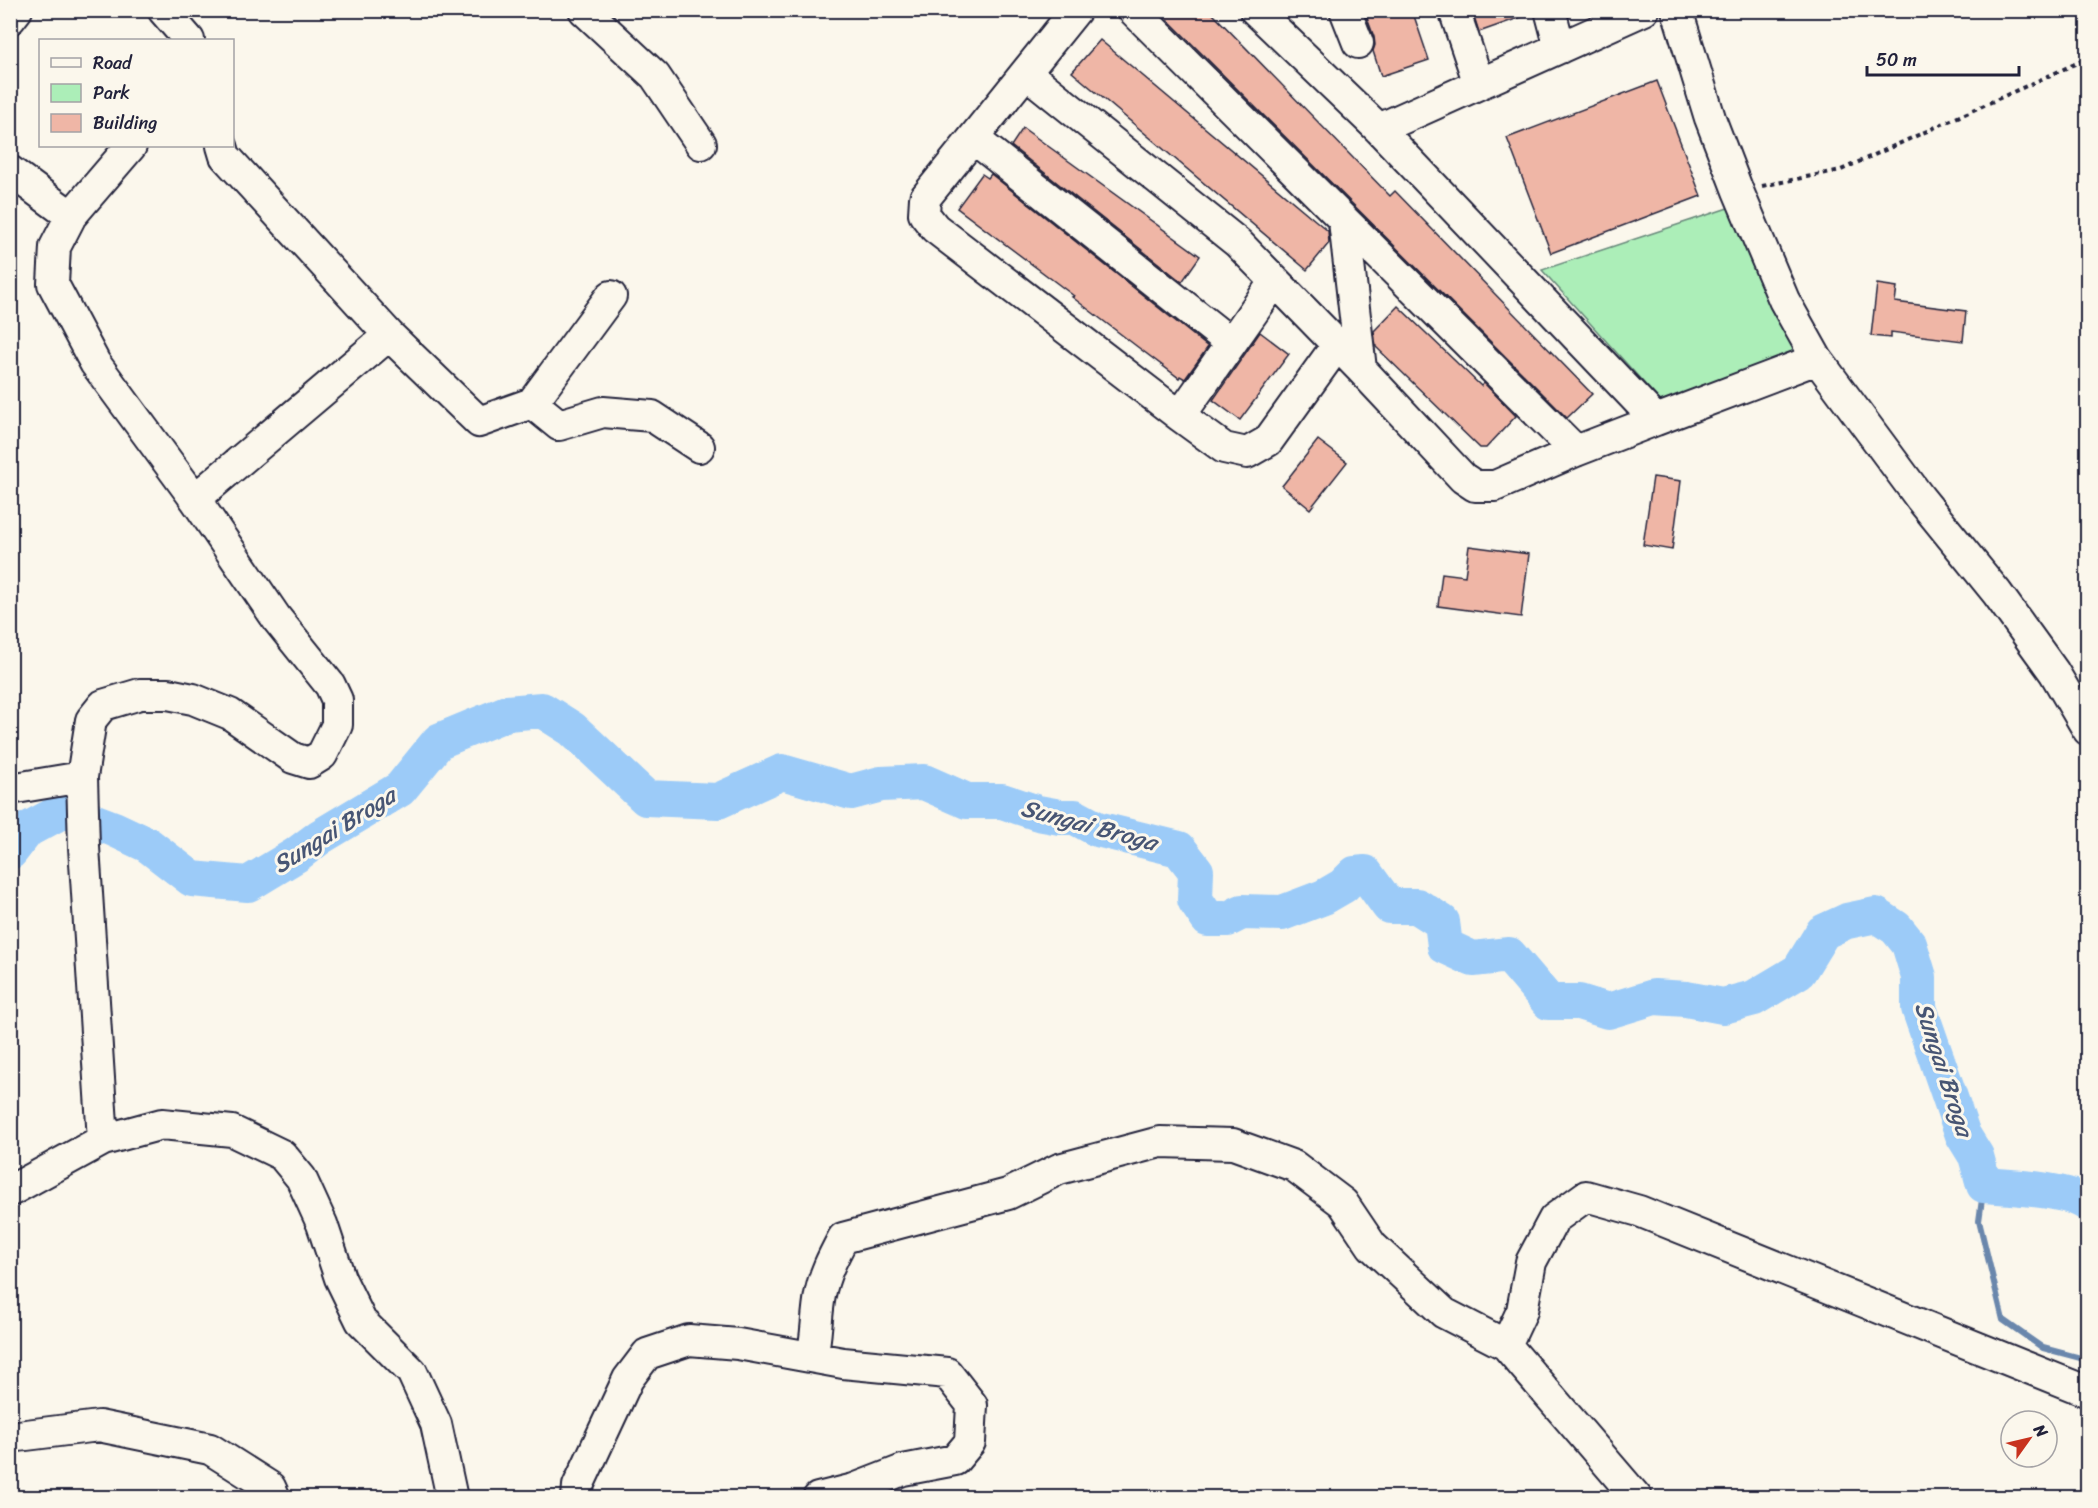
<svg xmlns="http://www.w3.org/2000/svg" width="2098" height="1508" font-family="Sriracha,sans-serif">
	<rect width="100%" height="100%" fill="#fbf7ec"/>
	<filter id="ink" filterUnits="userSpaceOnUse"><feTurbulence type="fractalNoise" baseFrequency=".0167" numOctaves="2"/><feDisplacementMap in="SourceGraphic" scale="12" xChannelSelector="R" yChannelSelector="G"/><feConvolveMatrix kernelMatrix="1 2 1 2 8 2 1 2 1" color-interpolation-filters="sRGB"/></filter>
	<g filter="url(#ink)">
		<path fill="#aceeb8" stroke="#67887a" stroke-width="1.5" d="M1731,207l69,147 -138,49 -120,-133z"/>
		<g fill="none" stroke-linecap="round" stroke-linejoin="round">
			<path stroke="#6b87ac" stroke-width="6" d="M1984,1185l-5,36 24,99 40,28 45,12"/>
			<path stroke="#9ccbf8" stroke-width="36" d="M10,852l17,-22 37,-20 50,19 34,16 44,34 56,5 48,-29 24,-18 80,-48 39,-48 68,-28 35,-3 30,19 74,69 72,3 64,-29 69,20 30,-8 43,-2 43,19h35l36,12 22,4h15l22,12 82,20 17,22 -1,29 13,19h20l14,-7 40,1 42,-16 19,-11 12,-12 10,-1 24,33h28l25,16 3,24 28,13 36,-4 40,47h30l29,9 46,-14 32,2 37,7 31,-8 45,-27 24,-39 24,-11 29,-6 20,13 13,16 10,33v31l44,127 13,21 8,29c27,2 83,4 104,19"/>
		</g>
		<path fill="#efb6a6" stroke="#22223b" stroke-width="1.5" d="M1158,10h51l181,186 5,-5 197,203 -25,24z
			M1364,10h48l17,50 -48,16 -8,-25 2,-6 -1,-8z
			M1472,10h60l1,3 -54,19z
			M1100,40l228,191 1,12 -22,27 -235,-198z
			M1657,81l44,115 -150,57 -44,-115z
			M1023,128l177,128 -18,26 -171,-136z
			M982,174l6,4 3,-4 217,173 -23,32 -5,-3 -1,2 -40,-30 -67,-51 2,-1 -117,-88z
			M1877,284l20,3 -2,15 71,9 -3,30 -72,-9v6l-20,-2z
			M1398,306l83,80 3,-3 32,33 -30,32h-6l-104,-101 -2,-16z
			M1260,332l29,22 -49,66 -27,-20z
			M1318,440l29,22 -37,47 -28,-23z
			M1653,477l28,4 -9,69 -29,-5z
			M1469,546l60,8 -8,63 -83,-11 4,-33 23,3z"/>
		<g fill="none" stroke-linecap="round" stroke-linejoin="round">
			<defs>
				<path id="minor" d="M163,10l26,30
					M584,10l71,66 46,68
					M1076,10l-151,188 -1,16 11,14 245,188 44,32 23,5 21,-12 69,-96
					M1133,10l443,441
					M1255,10l124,119 277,291 161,-61
					M1345,10l13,33
					M1454,10l25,74
					M1550,10l10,38
					M1677,10l33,108 28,73 46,109 33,59 103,139 77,95 57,79 34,58
					M10,19l7,-9
					M1026,73l212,170 123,126 102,109 12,8h20l81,-35 80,-31
					M1379,129l265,-119
					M973,138l258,205
					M222,146l3,10 164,179 90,87 53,-19 79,-107
					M10,171l61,45
					M1344,221l17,148
					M532,403l27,22 44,-13 49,4 47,31
					M1180,416l95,-135
					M195,499l194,-164
					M10,789l72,-12
					M103,1140l59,-16 70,7 50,24 19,23 21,46 18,54 21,43 51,51 24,52 16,74
					M10,1191l93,-51 -19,-293 -2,-70 9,-57 12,-15 37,-11h28l25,5 37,15 63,44 16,5 13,-8 15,-30v-25l-7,-15 -53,-66 -82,-120 -100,-136 -42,-79 2,-37 16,-31 60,-70
					M1506,1345l16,-34 9,-49 23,-43 32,-23 53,15 449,181
					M812,1357c5,-21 4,-41 8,-62 4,-21 13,-38 23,-57l165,-44 51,-25 101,-27 73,2 61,22 49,37 29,43 72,67 62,32 131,153
					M10,1437l89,-11 111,23 60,38 5,11
					M577,1498l1,-12 50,-107 19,-25 42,-14 49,4 105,19 104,10 25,32 -2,37 -15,18 -52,10 -49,19 -36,9"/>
			</defs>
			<use href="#minor" stroke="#22223b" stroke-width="34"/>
			<path stroke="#22223b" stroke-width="4" stroke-dasharray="4.5 4.5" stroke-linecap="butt" d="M1762,186l79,-16 247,-112"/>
			<use href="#minor" stroke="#fbf7ec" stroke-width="30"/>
		</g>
	</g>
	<g text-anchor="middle" stroke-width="6" stroke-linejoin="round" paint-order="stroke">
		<g font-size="24" font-style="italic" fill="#475574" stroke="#fbf7ec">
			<text transform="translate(1089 825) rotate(15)" y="8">Sungai Broga</text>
			<text transform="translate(334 830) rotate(-32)" y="8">Sungai Broga</text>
			<text transform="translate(1944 1069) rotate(72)" y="8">Sungai Broga</text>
		</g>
	</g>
	<rect width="2098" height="1508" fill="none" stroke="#fbf7ec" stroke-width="36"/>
	<rect x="18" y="18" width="2062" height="1472" fill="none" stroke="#22223b" stroke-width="2" filter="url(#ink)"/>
	<rect x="39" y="39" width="195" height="108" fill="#fbf7ec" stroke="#a4a2a5" stroke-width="1.5"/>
	<rect x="51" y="58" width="30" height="9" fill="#fbf7ec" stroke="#a4a2a5" stroke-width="1.5"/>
	<text x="93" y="69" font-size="18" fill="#22223b">Road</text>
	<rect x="51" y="84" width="30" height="18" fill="#aceeb8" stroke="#a4a2a5" stroke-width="1.5"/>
	<text x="93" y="99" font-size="18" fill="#22223b">Park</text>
	<rect x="51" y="114" width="30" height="18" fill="#efb6a6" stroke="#a4a2a5" stroke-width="1.5"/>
	<text x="93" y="129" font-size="18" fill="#22223b">Building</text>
	<g transform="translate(2029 1439) rotate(56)"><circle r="28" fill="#fbf7ec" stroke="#a4a2a5" stroke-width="1.5"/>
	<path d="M0-4.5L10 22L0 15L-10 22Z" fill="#c8321e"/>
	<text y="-9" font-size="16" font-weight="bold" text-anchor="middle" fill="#22223b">N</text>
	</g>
	<path d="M1867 66v9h152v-9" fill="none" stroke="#22223b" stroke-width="3"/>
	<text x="1876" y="66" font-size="18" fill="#22223b" stroke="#fbf7ec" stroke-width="4.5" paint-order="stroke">50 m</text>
</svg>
